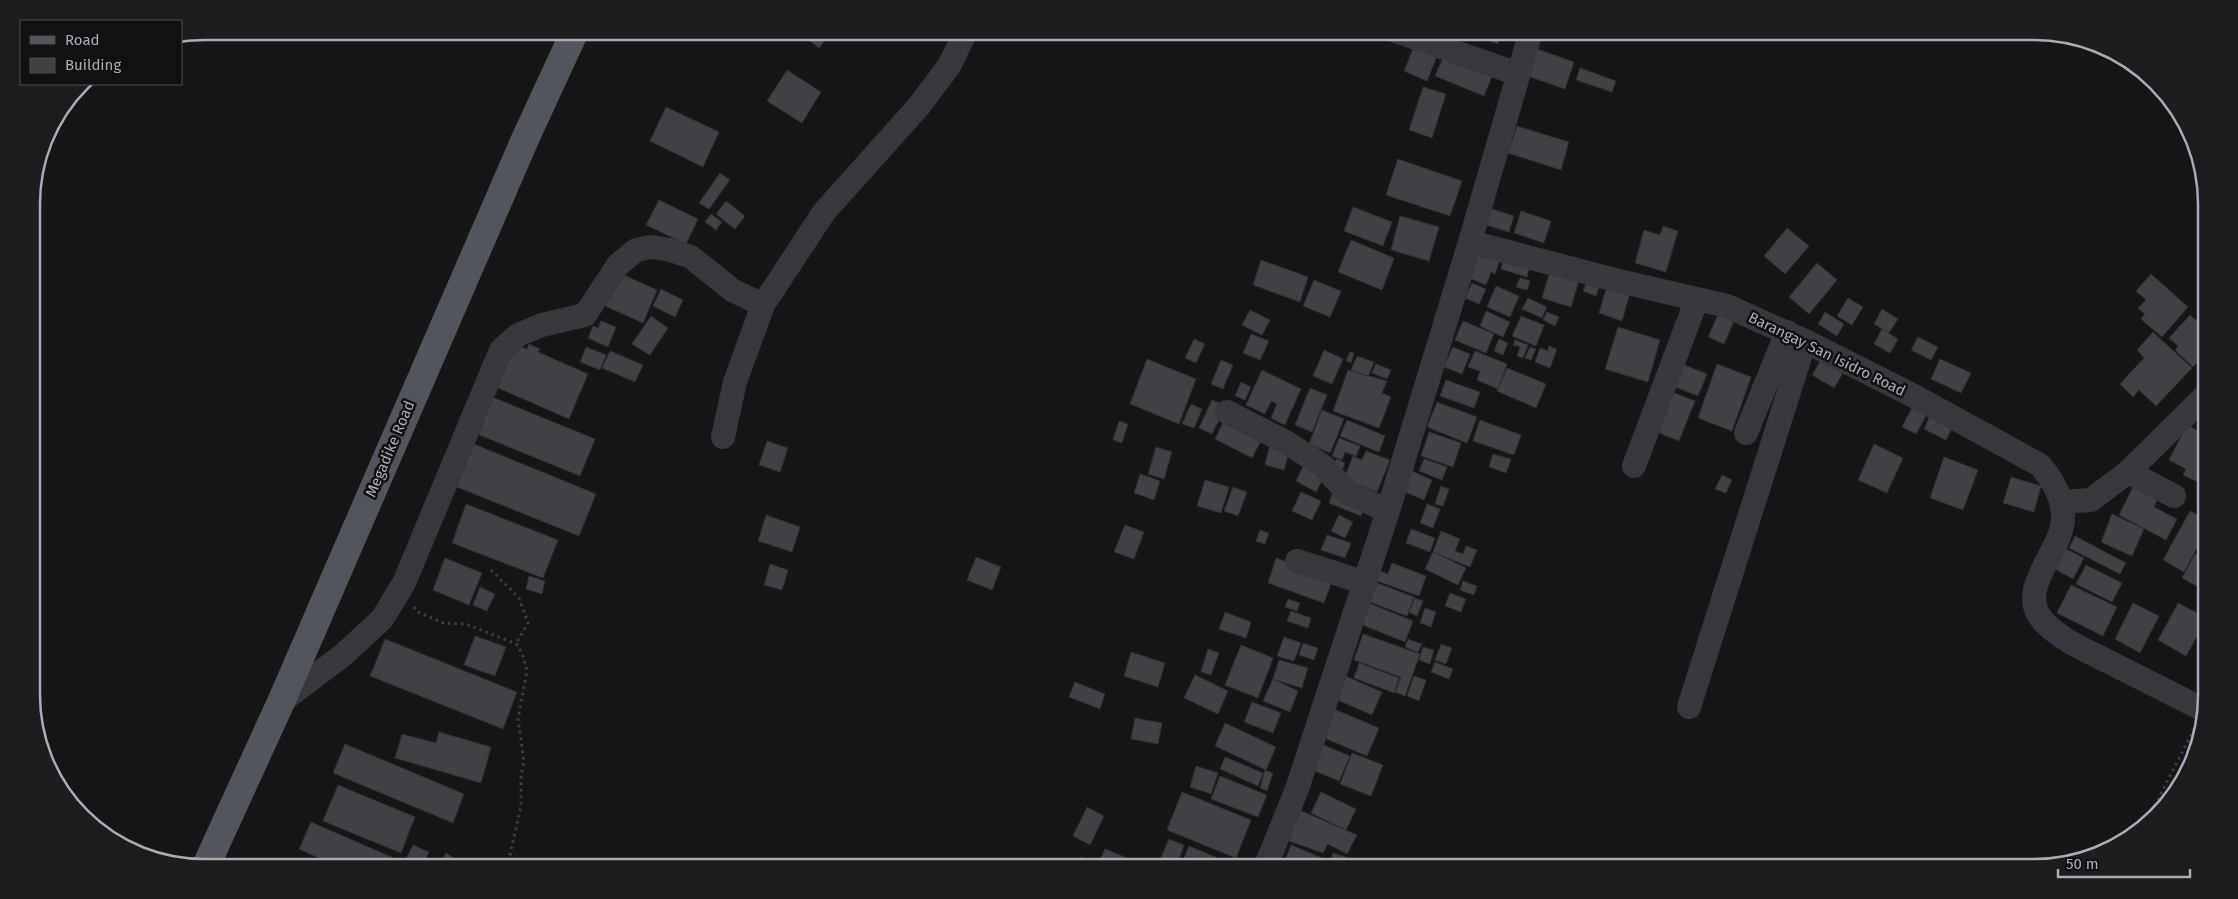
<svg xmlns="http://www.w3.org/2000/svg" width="2238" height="899" font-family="'Fira Sans',sans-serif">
	<rect width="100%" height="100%" fill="#161618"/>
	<path fill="#404145" stroke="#303034" d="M797,31h35l-13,17z
		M1460,31h42l-4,13z
		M1414,46l23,10 -10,25 -23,-10z
		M1531,47l43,15 -9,27 -43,-15z
		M1444,56l48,20 -8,20 -49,-20z
		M1580,68l36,13 -4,11 -36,-12z
		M787,70l34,22 -19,31 -35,-22z
		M1423,87l23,7 -14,44 -23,-8z
		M666,107l53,25 -16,35 -53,-26z
		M1517,126l52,16 -8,28 -53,-17z
		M1398,159l64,22 -12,35 -64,-21z
		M720,173l10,7 -21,29 -10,-6z
		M659,200l39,19 -12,25 -40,-19z
		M726,201l19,15 -10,13 -19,-15z
		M1353,207l39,15 -9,24 -39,-15z
		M1492,209l22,7 -5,16 -23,-7z
		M1521,211l30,10 -7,22 -30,-10z
		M711,214l11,8 -6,8 -11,-8z
		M1400,216l39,11 -10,34 -38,-11z
		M1663,226l15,5 -12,41 -31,-9 9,-33 16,5z
		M1787,228l22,18 -24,28 -21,-18z
		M1351,240l43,18 -12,32 -44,-18z
		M1481,246l21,8 -7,20 -4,-2 -5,13 -17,-7z
		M1504,258l26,8 -3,11 -26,-8z
		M1261,260l47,17 -8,25 -47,-17z
		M1817,263l20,17 -28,34 -20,-17z
		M1550,271l29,9 -8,27 -29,-9z
		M619,273l38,17 -14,33 -38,-17z
		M2151,274l37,33 -26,30 -21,-18 4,-5 -7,-6 8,-8 -10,-9z
		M1520,278l10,3 -3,9 -11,-3z
		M1588,279l12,5 -4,12 -13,-5z
		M1314,280l27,11 -11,26 -27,-11z
		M1472,283l14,6 -7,15 -14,-6z
		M1496,286l23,10 -9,21 -23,-10z
		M1607,286l23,7 -8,28 -23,-8z
		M661,289l22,11 -8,17 -22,-11z
		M1528,298l19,9 -5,11 -20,-9z
		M1848,298l15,9 -11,18 -15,-9z
		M1882,309l16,10 -9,14 -15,-9z
		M1250,310l20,10 -8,15 -20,-10z
		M1486,311l24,11 -7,15 -23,-11z
		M1547,312l12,5 -4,9 -12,-6z
		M1825,312l19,12 -7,12 -19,-12z
		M1718,315l16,6 -10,23 -16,-7z
		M2190,315l13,11 3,-3v30l-13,14 -18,-17 3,-4 -9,-8z
		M651,316l17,12 -18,27 -18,-11z
		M1521,316l23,9 -8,21 -24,-10z
		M601,321l15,6 -8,20 -20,-9 5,-12 5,2z
		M1463,321l31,13 -8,19 -31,-13z
		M1618,327l42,13 -12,42 -43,-13z
		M1882,329l16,10 -8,14 -16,-9z
		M2153,332l39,36 -36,38 -17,-16 -6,7 -13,-13 24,-26 -7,-8z
		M1251,334l18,7 -9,19 -17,-7z
		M1918,337l20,10 -7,13 -20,-10z
		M1194,339l11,5 -9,19 -11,-5z
		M1499,339l9,4 -5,12 -9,-4z
		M1515,340l13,5 -5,13 -6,-2 3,-9 -7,-2z
		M529,344l11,5 -2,3 50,22 -19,45 -73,-32 15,-34 3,1 4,-8 9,3z
		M1549,346l8,3 -7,19 -15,-6 5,-14 8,3z
		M586,347l20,8 -6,15 -20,-8z
		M1453,347l17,7 -8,20 -18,-7z
		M1530,347l6,2 -5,11 -6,-2z
		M1324,350l19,9 -11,25 -19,-8z
		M610,351l33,14 -8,17 -33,-14z
		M1475,351l32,13 -9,25 -21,-9 3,-9 -12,-4z
		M1350,352l4,1 -3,10 -5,-2z
		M1357,356l17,6 -6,15 -17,-7z
		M1147,359l49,20 -17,45 -49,-20z
		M1940,359l31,14 -10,20 -30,-14z
		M1221,360l12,5 -10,24 -12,-5z
		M1821,360l22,13 -9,15 -22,-13z
		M1674,361l33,13 -9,22 -33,-13z
		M1376,364l15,6 -4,9 -15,-6z
		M1717,364l34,13 -19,54 -34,-13z
		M1507,368l39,16 -10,24 -39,-17z
		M1262,370l39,19 -16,36 -14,-7 6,-14 -6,-3 -6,13 -19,-9z
		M1348,370l39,11 -5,12 9,4 -12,31 -46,-17z
		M1446,380l34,12 -6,16 -34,-12z
		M1241,382l10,5 -6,13 -10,-4z
		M1310,388l17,7 -15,37 -17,-7z
		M1667,390l28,11 -16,40 -27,-11z
		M492,397l103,42 -15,37 -103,-42z
		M1212,400l14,6 -14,28 -13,-6z
		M1437,402l40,15 -10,26 -40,-16z
		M1191,404l11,5 -8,19 -12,-4z
		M1914,404l14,8 -12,22 -14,-7z
		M1322,410l22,9 -14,34 -21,-9z
		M1227,414l38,19 -13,25 -37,-19z
		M1930,416l22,12 -6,12 -22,-11z
		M1347,420l38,16 -6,16 -39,-16z
		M1480,420l41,15 -7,20 -41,-14z
		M1119,421l9,3 -6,19 -9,-3z
		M2187,425l19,10v36l-6,12 -17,-8 3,-6 -17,-9z
		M1429,432l32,11 -8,24 -32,-11z
		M1339,438l21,8 -4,10 -11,-4 -3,8 -10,-4z
		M767,441l21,7 -8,24 -21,-7z
		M474,444l122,50 -17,42 -122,-49z
		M1270,444l20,5 -6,21 -19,-5z
		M1874,444l29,14 -16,35 -29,-13z
		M1156,447l16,5 -8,27 -16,-5z
		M1366,451l24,9 -13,32 -33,-13 9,-23 9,4z
		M1493,454l18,5 -5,14 -17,-6z
		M1944,457l34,13 -15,40 -33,-12z
		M1336,459l9,4 -3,7 -8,-3z
		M1424,459l23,8 -5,13 -23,-9z
		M1304,464l21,11 -9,17 -20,-11z
		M1407,469l25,11 -8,20 -26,-11z
		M1140,474l20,7 -6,19 -20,-7z
		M1722,475l10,5 -6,13 -11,-4z
		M2011,477l30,9 -7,26 -31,-9z
		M1205,480l24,7 -8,26 -24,-7z
		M2136,481l24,12 -6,14 23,12 -11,21 -47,-25z
		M1441,486l8,3 -6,17 -8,-2z
		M1233,487l14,5 -9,24 -14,-5z
		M1301,492l20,9 -9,19 -20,-9z
		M1333,492l32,13 -4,11 -32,-13z
		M466,504l92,36 -15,38 -91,-35z
		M1427,504l13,5 -7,19 -13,-5z
		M2190,511l16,8v12l-22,41 -21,-12z
		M2112,514l32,15 -12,27 -31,-14z
		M766,515l34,12 -8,25 -34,-11z
		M1339,515l14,7 -8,16 -14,-7z
		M1125,525l19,7 -10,27 -20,-7z
		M1411,529l24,9 -5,14 -24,-9z
		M1260,530l9,3 -4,11 -9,-3z
		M1441,531l19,8 -5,12 8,3 3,-8 11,4 -7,17 -37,-15z
		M1327,535l24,8 -6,15 -24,-8z
		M2075,536l51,27 -6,11 -51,-26z
		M2066,549l18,9 -11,21 -18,-10z
		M1433,552l33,16 -8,17 -33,-16z
		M2195,554l11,6 -2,7 2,2v22l-24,-13z
		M976,557l25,10 -9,23 -25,-10z
		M445,558l37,15 -13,32 -36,-15z
		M1276,558l57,20 -9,25 -56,-20z
		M1392,563l34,13 -7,20 -53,-19 3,-10 19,7z
		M770,564l18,6 -6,20 -18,-5z
		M2086,565l36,18 -10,19 -36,-18z
		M529,576l16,5 -3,13 -16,-5z
		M1463,581l14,5 -3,9 -14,-5z
		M1377,583l37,14 -7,19 -37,-14z
		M2071,585l46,22 -14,29 -46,-23z
		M480,587l15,7 -8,17 -14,-6z
		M1450,593l16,6 -5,13 -16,-6z
		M1415,598l8,3 -6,15 -8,-4z
		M1288,599l12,4 -3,8 -12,-4z
		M1368,603l45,18 -8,21 -45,-18z
		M2133,603l26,13 -19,37 -25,-14z
		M2178,603l29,15 -21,38 -28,-16z
		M1425,608l11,4 -5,15 -11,-4z
		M1291,611l20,7 -3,10 -21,-7z
		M1225,612l26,10 -5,16 -27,-9z
		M1363,634l57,20 -15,42 -10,-4 6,-15 -47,-17z
		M475,636l31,11 -11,29 -31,-11z
		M1284,637l17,6 -7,18 -17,-5z
		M385,639l132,53 -14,37 -133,-53z
		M1408,639l14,5 -4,8 -13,-5z
		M1303,643l15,5 -4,12 -15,-5z
		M1441,644l11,4 -6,16 -11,-4z
		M1241,645l32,13 -15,40 -33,-13z
		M1423,647l11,3 -4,14 -11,-4z
		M1208,649l11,4 -8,22 -10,-3z
		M1131,652l34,11 -7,24 -34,-11z
		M1279,660l29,8 -6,20 -29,-9z
		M1435,662l18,7 -4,10 -18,-7z
		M1359,663l40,15 -5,15 -40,-15z
		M1195,675l33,16 -10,23 -34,-16z
		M1343,675l39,17 -10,23 -39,-17z
		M1414,676l12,4 -7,21 -12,-5z
		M1273,679l25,12 -8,21 -27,-11z
		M1075,682l30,12 -5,15 -31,-12z
		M1252,702l29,11 -8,20 -29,-11z
		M1329,707l50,21 -12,28 -50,-21z
		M1135,718l27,5 -4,21 -27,-5z
		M1225,723l51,24 -10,23 -51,-24z
		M439,732l52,15 -10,36 -86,-25 7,-24 34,9z
		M345,744l119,50 -11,29 -120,-50z
		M1321,744l29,12 -11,25 -29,-12z
		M1352,753l31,12 -12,31 -31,-12z
		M1225,757l38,16 -5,13 -38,-17z
		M1196,766l22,7 -7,21 -21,-7z
		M1265,770l8,3 -6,18 -7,-3z
		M1220,776l47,19 -9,22 -47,-18z
		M338,785l77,32 -14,36 -78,-32z
		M1182,792l69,28 -15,38 -69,-28z
		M1321,792l35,17 -10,21 -35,-17z
		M1087,807l17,9 -14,29 -17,-9z
		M1299,810l58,25 -10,19 -19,-10 -5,9 -34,-12z
		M311,822l85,37 -3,9h-52l-42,-19z
		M1169,839l15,6 -8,23 -18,-3z
		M413,845l16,7 -8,16 -16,-7z
		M1291,845l36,15 -3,8h-42z
		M1189,846l31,13 -3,9h-37z
		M1105,849l44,18v1h-37l-13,-6z
		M446,853l23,15h-32z
		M1333,853l31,10 -2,5h-34z
		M1081,857l26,11h-30z"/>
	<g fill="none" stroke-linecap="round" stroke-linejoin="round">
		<path stroke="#3d3f44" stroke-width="3" stroke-dasharray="2.5 4" stroke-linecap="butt" d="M491,570l28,28 9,25 -12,21
			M414,607l2,4 27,12 23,1 50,20 6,9 5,18 -9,48 6,42 -3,16v29l-14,62
			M2143,829l52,-102"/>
		<path stroke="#37383d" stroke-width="24" d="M1396,31l122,43
			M1531,31l-61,211 153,40 104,24 78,35 109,55 126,69c13,16 24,33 23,55 -2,33 -49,71 -19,102 17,18 43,29 65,40 32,16 63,32 95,48
			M1227,412l59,30 37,24 25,27 40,18
			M1746,433l41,-101
			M723,437l12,-55 28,-77 61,-93 95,-106 30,-40 17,-35
			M1634,466l63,-167
			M2128,472l46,24
			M2062,502l29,-2 37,-28 78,-77
			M1297,561l66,21
			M281,702l62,-47 39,-36 22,-36 97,-233 17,-15 24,-10 43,-10 33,-50 18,-15 15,-3 20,3 20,7 41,33 31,15
			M1689,707l116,-366
			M1265,868l32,-79 91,-278 82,-269"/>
		<path stroke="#53555c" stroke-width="28" d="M205,868l76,-166 245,-565 49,-106"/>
	</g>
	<g text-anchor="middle" stroke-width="5" stroke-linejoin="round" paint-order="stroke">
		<g font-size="15" fill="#a8adb8" stroke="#111113">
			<text transform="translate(1827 354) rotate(26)" y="5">Barangay San Isidro Road</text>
			<text transform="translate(390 449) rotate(-67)" y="5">Megadike Road</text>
		</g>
	</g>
	<path d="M0 0H2238V899H0ZM204 40H2034A164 164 0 0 1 2198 204V695A164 164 0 0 1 2034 859H204A164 164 0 0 1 40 695V204A164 164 0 0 1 204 40Z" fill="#1d1d20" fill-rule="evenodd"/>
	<path fill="none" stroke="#a8adb8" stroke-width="2.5" d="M204 40H2034A164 164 0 0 1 2198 204V695A164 164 0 0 1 2034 859H204A164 164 0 0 1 40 695V204A164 164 0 0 1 204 40Z"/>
	<rect x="20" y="20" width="162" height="65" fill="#111113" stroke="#4d4f55"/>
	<rect x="30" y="36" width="25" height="8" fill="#53555c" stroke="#4d4f55"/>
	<text x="65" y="45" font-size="15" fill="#a8adb8">Road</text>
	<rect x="30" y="58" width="25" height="15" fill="#404145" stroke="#4d4f55"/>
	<text x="65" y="70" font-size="15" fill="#a8adb8">Building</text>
	<path d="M2058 869v8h132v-8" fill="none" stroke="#a8adb8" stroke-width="2.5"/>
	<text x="2066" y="869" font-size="15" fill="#a8adb8" stroke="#111113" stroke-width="4" paint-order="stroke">50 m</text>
</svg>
